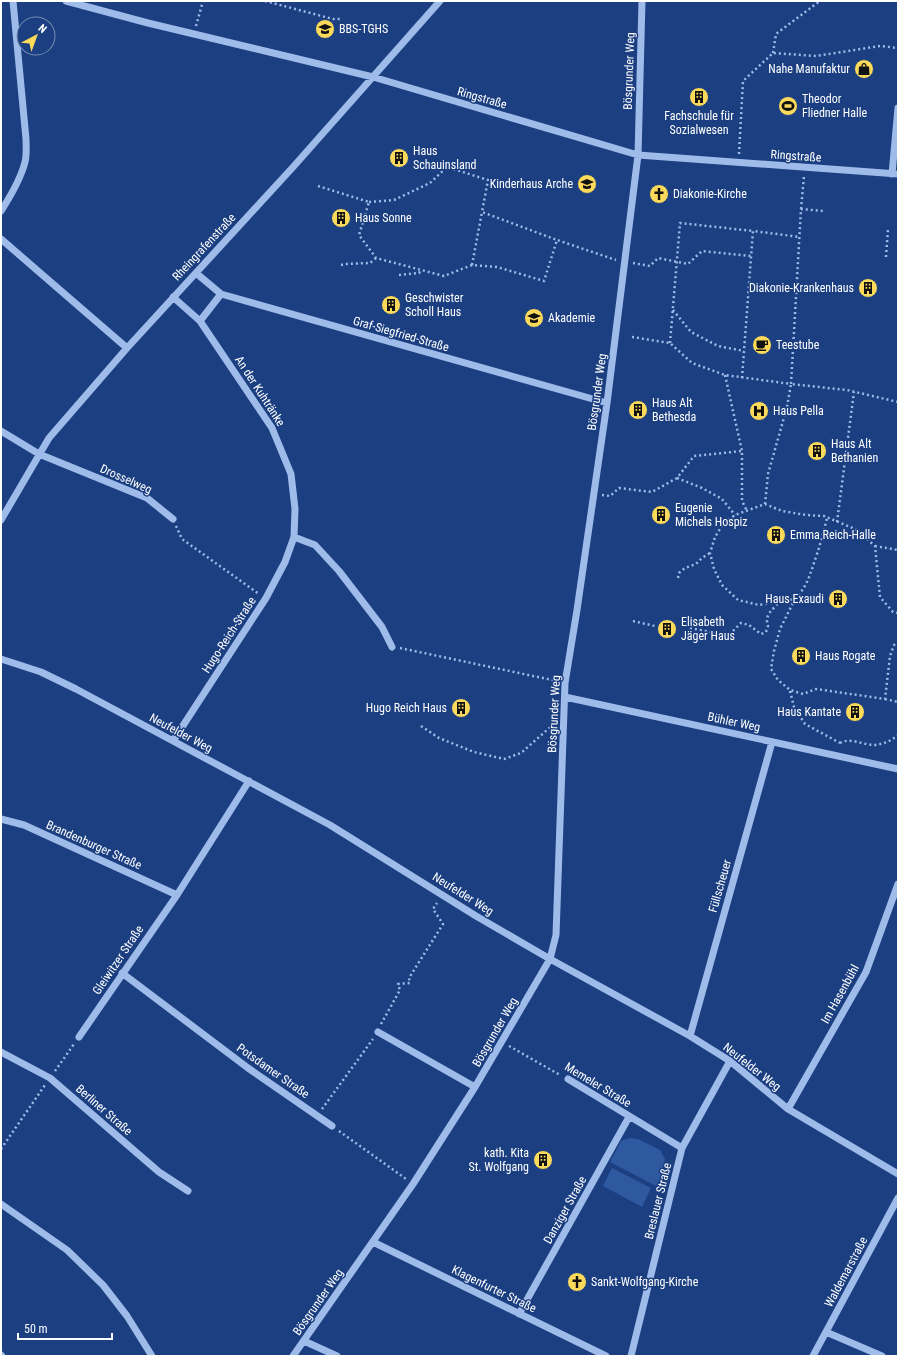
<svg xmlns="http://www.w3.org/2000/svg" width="899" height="1357" font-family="'Roboto Condensed',sans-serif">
	<rect width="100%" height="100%" fill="#1b3f80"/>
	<path fill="#2e589f" d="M630,1138l8,1 22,11 5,9 -7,28 -48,-25 11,-21z
		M612,1168l39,20 -9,19 -39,-21z"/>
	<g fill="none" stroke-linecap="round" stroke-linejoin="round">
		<path stroke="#9fbbea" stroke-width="2.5" stroke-dasharray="2 3" stroke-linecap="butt" d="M265,1l68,18h9
			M196,26l7,-25
			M773,53l3,-19 44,-33
			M739,154l4,-73 30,-28 43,3 64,-10 18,2
			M318,186l51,16 -10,33 17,23 68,18 28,-11 25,2 47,14 13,-41 59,20
			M369,202l25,-2 36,-17 17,-16 41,13 -6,32 75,28
			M801,209l3,-33
			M886,257l2,-28
			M633,263l17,3 8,-8 30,6 14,-13 49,5
			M341,265l4,-1 25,-1 6,-5
			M472,265l10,-53
			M399,275l20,-2 2,-3
			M673,310l18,22 27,14 26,5
			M632,337l38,6 22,20 33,12 66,9 10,-175 22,2
			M670,343l10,-120 73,8
			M725,375l17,76v50l5,10
			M742,378l11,-147 47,6
			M677,478l25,10 20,11 13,16
			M602,495l8,1 9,-8 33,4 25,-14 17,-22 48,-5
			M765,504l3,-30 19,-67 4,-23 56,6 51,12
			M837,522l17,-130
			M176,526l6,13 77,55
			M875,546l23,4
			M678,578l1,-5 6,-5 11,-4 6,-6 8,-5
			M795,599c13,-13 16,-28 22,-45 4,-12 7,-24 10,-36
			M898,613l-5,-1 -13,-15 -5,-51 -20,-17 -31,-13 -18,-1 -24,-4 -17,-7 -30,11 -12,9 -8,13 -5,16 4,16 8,16 16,15 21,5 36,-6 -15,30 -6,22 -3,18 7,11 12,10 13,4 13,-5 69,10 5,-43 4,-11 4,-1
			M633,621l22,5
			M690,628l37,7 4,-2 10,-10 8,2 12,9 5,-2 2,-6c-4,-12 5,-16 12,-25
			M400,648l157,33
			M790,691l4,16 11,17 35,19
			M885,699l13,3
			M421,726l18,12 35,14 30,7 17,-6 34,-30
			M840,743c10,-6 23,2 34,2 10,-1 17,-4 24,-10
			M381,1024l19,-34 -2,-6 12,-1 -1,-5 34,-54 -10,-15 4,-6
			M509,1046l51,29
			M55,1071l19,-27
			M322,1109l51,-70
			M339,1131l67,48
			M1,1149l44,-64"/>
		<path stroke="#9fbbea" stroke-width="7" d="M66,1l82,22 225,54 265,78 260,19
			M892,174l6,-66
			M1,211c9,-14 20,-33 24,-49 2,-8 1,-15 1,-23l-13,-138
			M1,239l126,109
			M196,273l25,21 386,109
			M200,321l21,-27
			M1,431l38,23 108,44 26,21
			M1,520l48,-82 78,-90 167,-182 146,-165
			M294,537l21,8 24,26 43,56 10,20
			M1,659l40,13 35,17 254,136 146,91 74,43 140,77 40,25 58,48 110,65
			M565,697l333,72
			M173,741l93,-143 19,-36 9,-25 1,-28 -4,-35 -19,-46 -72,-107 -27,-24
			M1,819l23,6 153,70
			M122,973l126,95 84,58
			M378,1032l97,55
			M690,1036l82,-294
			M79,1037l98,-142 72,-114
			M1,1052l49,26 109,94 29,19
			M568,1079l114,69
			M788,1109l78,-137 32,-88
			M1,1204l66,46 36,35 24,31 25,40
			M373,1242l233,114
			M519,1314l110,-197
			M826,1332l56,24
			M304,1341l33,15
			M1,1355l1,1
			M293,1356l120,-172 62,-97 75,-128 6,-24 9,-252 12,-73 30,-207 31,-248 4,-154
			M631,1356l51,-208 48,-87
			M813,1356l85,-158"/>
	</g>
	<defs>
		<symbol id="school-disc" viewBox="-11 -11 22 22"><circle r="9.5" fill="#fbda5b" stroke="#1b3f80"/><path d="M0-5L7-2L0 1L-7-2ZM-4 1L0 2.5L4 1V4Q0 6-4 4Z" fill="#111"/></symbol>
		<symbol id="shop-disc" viewBox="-11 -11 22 22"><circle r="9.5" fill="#fbda5b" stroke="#1b3f80"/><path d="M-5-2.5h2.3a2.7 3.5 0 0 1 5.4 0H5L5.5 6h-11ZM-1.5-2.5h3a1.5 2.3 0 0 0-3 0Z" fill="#111"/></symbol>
		<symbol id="building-disc" viewBox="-11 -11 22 22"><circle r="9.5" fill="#fbda5b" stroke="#1b3f80"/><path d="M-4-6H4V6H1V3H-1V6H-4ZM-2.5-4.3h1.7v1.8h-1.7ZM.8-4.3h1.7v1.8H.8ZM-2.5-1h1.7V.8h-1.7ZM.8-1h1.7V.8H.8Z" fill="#111"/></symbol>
		<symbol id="stadium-disc" viewBox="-11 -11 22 22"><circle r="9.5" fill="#fbda5b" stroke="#1b3f80"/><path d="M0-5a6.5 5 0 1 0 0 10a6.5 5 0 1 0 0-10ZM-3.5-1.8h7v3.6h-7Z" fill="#111"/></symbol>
		<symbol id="church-disc" viewBox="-11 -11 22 22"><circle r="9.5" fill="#fbda5b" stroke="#1b3f80"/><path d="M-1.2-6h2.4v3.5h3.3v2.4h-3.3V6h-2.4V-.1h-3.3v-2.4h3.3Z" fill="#111"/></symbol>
		<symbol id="university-disc" viewBox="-11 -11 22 22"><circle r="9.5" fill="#fbda5b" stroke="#1b3f80"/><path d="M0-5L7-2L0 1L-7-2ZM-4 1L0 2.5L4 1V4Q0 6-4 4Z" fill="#111"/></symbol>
		<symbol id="cafe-disc" viewBox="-11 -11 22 22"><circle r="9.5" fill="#fbda5b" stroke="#1b3f80"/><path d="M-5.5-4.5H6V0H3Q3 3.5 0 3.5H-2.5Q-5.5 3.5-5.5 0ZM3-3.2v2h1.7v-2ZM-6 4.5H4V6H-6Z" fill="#111"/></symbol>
		<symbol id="hospital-disc" viewBox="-11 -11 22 22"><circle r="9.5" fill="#fbda5b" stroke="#1b3f80"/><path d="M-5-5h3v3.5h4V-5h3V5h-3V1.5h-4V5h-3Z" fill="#111"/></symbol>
	</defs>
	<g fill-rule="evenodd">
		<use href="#school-disc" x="314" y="18" width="22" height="22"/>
		<use href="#shop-disc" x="853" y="58" width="22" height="22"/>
		<use href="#building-disc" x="688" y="86" width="22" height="22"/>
		<use href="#stadium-disc" x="777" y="95" width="22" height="22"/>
		<use href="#building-disc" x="388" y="147" width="22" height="22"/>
		<use href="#school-disc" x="576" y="173" width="22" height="22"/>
		<use href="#church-disc" x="648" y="183" width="22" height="22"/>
		<use href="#building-disc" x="330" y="207" width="22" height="22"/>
		<use href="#building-disc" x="857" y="277" width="22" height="22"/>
		<use href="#building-disc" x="380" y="294" width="22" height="22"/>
		<use href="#university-disc" x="523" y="307" width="22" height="22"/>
		<use href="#cafe-disc" x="751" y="334" width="22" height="22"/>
		<use href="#building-disc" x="627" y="399" width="22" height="22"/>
		<use href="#hospital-disc" x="748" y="400" width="22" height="22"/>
		<use href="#building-disc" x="806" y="440" width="22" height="22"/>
		<use href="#building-disc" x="650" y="504" width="22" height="22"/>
		<use href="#building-disc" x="765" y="524" width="22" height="22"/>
		<use href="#building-disc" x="827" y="588" width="22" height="22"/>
		<use href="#building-disc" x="656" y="618" width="22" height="22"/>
		<use href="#building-disc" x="790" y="645" width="22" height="22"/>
		<use href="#building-disc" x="450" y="697" width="22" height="22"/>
		<use href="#building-disc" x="844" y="701" width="22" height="22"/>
		<use href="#building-disc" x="532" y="1149" width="22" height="22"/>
		<use href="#church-disc" x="566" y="1271" width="22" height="22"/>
	</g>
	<g text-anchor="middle" stroke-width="3" stroke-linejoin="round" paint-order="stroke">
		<g font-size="12" fill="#fff" stroke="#1b3f80" text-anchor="start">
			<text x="339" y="33">BBS-TGHS</text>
			<text x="850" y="73" text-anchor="end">Nahe Manufaktur</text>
			<text x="802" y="103">Theodor<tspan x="802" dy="14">Fliedner Halle</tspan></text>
			<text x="699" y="120" text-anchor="middle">Fachschule für<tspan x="699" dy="14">Sozialwesen</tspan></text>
			<text x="413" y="155">Haus<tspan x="413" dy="14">Schauinsland</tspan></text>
			<text x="573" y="188" text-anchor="end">Kinderhaus Arche</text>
			<text x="673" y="198">Diakonie-Kirche</text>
			<text x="355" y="222">Haus Sonne</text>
			<text x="854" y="292" text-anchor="end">Diakonie-Krankenhaus</text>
			<text x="405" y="302">Geschwister<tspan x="405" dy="14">Scholl Haus</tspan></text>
			<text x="548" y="322">Akademie</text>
			<text x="776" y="349">Teestube</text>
			<text x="652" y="407">Haus Alt<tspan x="652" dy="14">Bethesda</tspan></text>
			<text x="773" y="415">Haus Pella</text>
			<text x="831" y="448">Haus Alt<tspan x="831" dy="14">Bethanien</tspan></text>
			<text x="675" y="512">Eugenie<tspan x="675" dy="14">Michels Hospiz</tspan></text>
			<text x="790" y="539">Emma Reich-Halle</text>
			<text x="824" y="603" text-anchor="end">Haus Exaudi</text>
			<text x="681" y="626">Elisabeth<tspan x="681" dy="14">Jäger Haus</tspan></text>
			<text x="815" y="660">Haus Rogate</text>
			<text x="447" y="712" text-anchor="end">Hugo Reich Haus</text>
			<text x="841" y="716" text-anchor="end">Haus Kantate</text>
			<text x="529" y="1157" text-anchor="end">kath. Kita<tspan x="529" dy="14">St. Wolfgang</tspan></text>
			<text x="591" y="1286">Sankt-Wolfgang-Kirche</text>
		</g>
		<g font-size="12" fill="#fff" stroke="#1b3f80">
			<text transform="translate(629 71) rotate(-88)" y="4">Bösgrunder Weg</text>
			<text transform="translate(482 98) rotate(16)" y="4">Ringstraße</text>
			<text transform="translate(796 156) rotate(4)" y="4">Ringstraße</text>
			<text transform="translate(204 247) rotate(-47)" y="4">Rheingrafenstraße</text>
			<text transform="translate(401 334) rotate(16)" y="4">Graf-Siegfried-Straße</text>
			<text transform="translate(260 391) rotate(57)" y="4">An der Kuhtränke</text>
			<text transform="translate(597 392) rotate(-82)" y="4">Bösgrunder Weg</text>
			<text transform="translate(126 479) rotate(24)" y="4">Drosselweg</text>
			<text transform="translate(229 635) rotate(-57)" y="4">Hugo-Reich-Straße</text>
			<text transform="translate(554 714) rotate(-87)" y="4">Bösgrunder Weg</text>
			<text transform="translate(734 722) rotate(12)" y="4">Bühler Weg</text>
			<text transform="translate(181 733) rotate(28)" y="4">Neufelder Weg</text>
			<text transform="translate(94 845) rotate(24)" y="4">Brandenburger Straße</text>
			<text transform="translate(720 886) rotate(-74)" y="4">Füllscheuer</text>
			<text transform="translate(463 894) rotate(32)" y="4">Neufelder Weg</text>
			<text transform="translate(118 960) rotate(-56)" y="4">Gleiwitzer Straße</text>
			<text transform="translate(840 994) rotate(-61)" y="4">Im Hasenbühl</text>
			<text transform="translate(495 1032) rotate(-60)" y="4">Bösgrunder Weg</text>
			<text transform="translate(752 1067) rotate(38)" y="4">Neufelder Weg</text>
			<text transform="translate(273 1071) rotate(35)" y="4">Potsdamer Straße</text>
			<text transform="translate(598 1085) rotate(31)" y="4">Memeler Straße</text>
			<text transform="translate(104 1110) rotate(41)" y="4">Berliner Straße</text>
			<text transform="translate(658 1201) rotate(-76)" y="4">Breslauer Straße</text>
			<text transform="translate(565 1210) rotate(-61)" y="4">Danziger Straße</text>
			<text transform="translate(846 1272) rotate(-62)" y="4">Waldemarstraße</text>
			<text transform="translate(494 1289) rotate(26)" y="4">Klagenfurter Straße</text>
			<text transform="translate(318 1302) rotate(-55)" y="4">Bösgrunder Weg</text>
		</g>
	</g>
	<rect width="899" height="1357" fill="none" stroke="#ffffff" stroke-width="4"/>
	<g transform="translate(36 36) rotate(41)"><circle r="19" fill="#1b3f80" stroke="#768cb3"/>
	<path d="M0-3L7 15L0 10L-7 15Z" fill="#fbda5b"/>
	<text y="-6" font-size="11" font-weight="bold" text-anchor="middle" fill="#ffffff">N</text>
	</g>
	<path d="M18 1333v6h94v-6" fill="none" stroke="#ffffff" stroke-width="2"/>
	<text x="24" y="1333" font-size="12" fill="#ffffff" stroke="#1b3f80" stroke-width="3" paint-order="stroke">50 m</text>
</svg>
